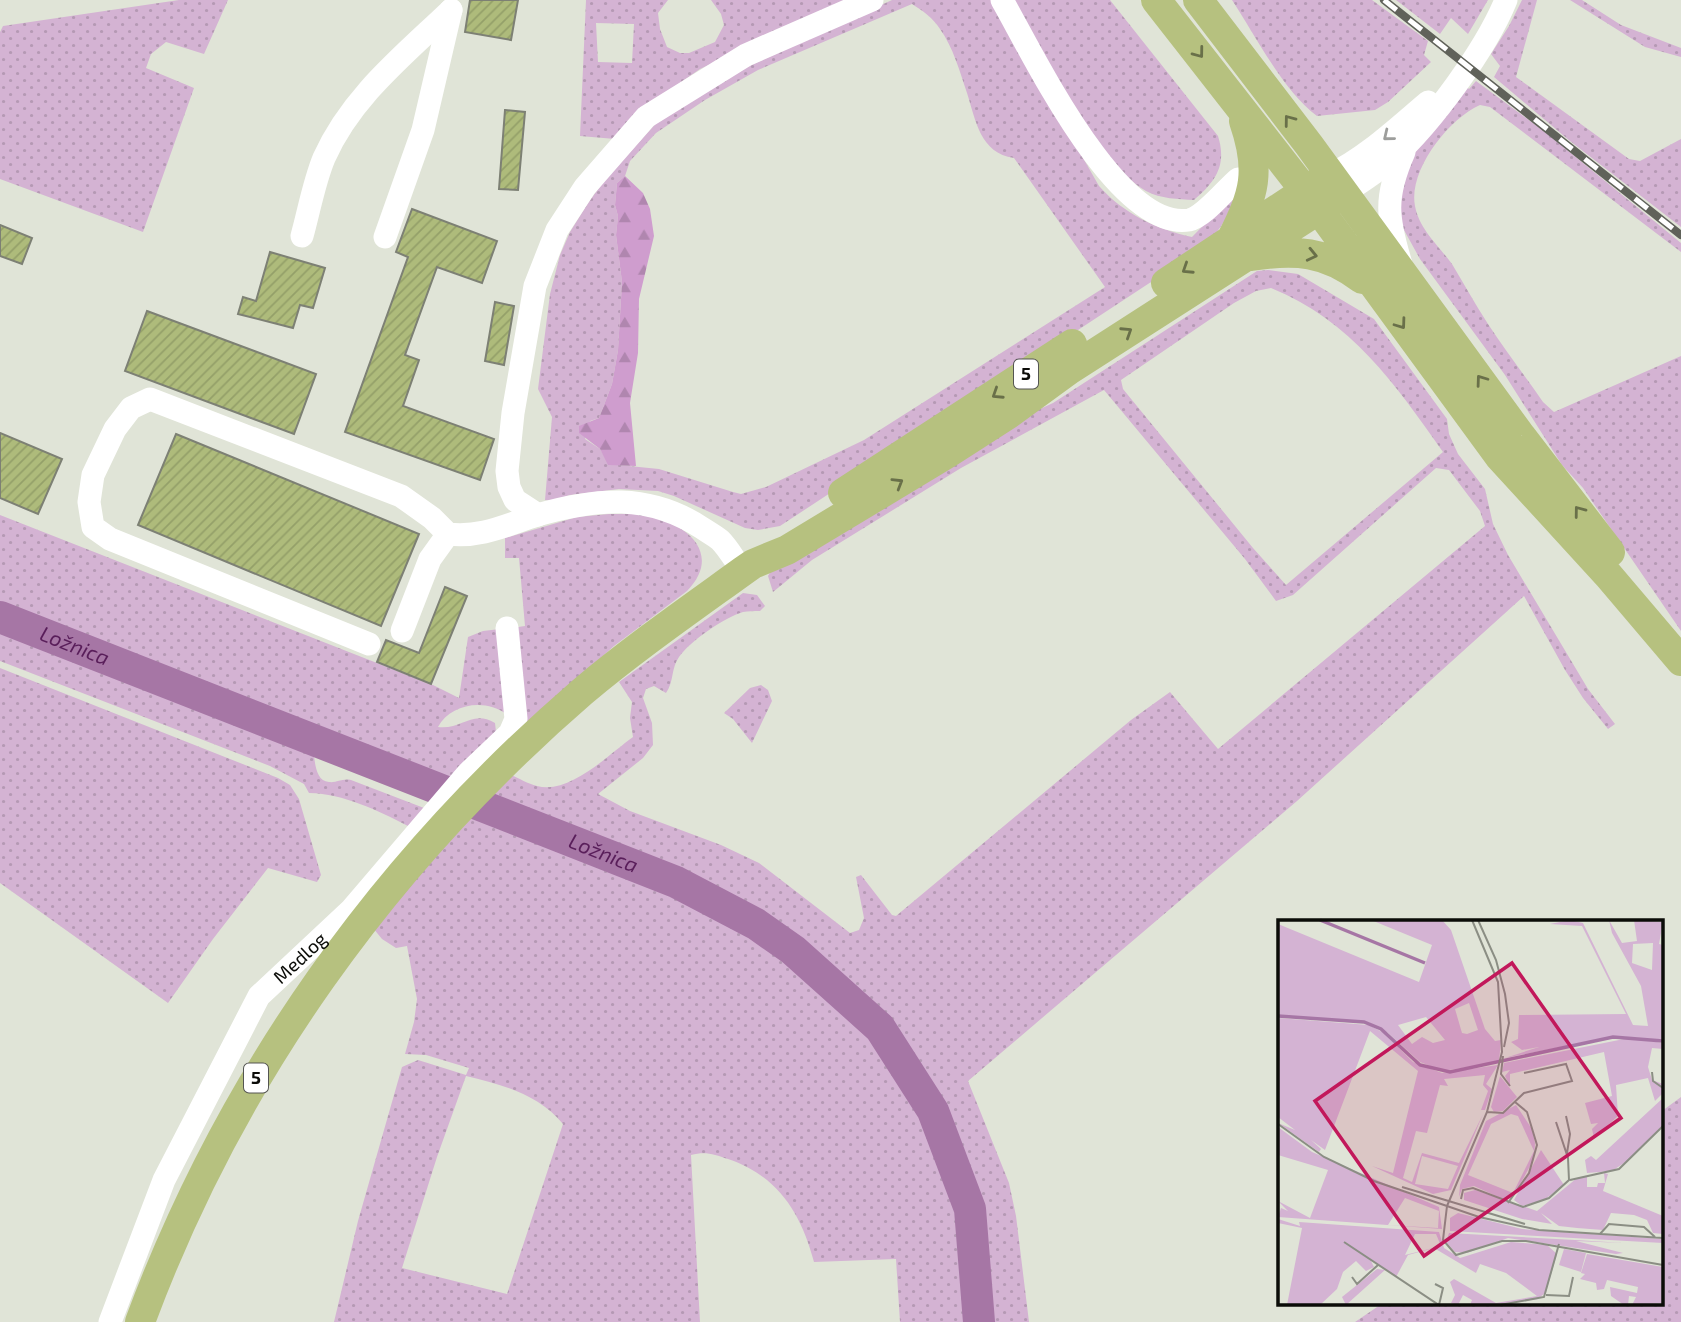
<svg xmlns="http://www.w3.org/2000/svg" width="1681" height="1322" font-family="'Exo 2',sans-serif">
	<defs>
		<pattern id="grass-dots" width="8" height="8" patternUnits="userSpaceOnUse" patternTransform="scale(1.75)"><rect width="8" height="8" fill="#d4b3d3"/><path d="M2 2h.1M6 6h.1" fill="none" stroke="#b599b4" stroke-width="1.8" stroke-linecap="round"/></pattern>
		<pattern id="forest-firs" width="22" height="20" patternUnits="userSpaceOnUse" patternTransform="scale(1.75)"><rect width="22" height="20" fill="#cf9dce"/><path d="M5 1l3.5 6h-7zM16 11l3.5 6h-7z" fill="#b086af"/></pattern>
		<pattern id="building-hatch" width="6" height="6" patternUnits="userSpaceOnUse" patternTransform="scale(1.75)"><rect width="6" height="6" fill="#aebb7b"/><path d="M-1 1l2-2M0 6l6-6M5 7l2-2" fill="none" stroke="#94a069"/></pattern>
	</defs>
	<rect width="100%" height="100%" fill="#e0e4d7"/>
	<path fill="url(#grass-dots)" fill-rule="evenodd" d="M179,0h49l-24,54 -38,-12 -15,12 -5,14 48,20 -51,144 -143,-53v-147l3,-6z
		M586,0h82l-10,13 2,16 7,18 13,6h9l26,-11 9,-17 -3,-11 -10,-14h136l-147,69 -53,37 -32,33 -35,-3zM596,23l38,1 -2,39 -34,-1z
		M892,0h101l106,186c25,28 57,43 93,51l45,-46c-13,36 -20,46 -51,68l-406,267 -22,4 -13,-2 -71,-32 -16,-5 -39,-2 -49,6 -17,6 -8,-1 7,-83 -14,-28 12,-95 10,-39 10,-23 18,-29 16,-22 56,-62 66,-42zM912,4c11,7 21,14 28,25 13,18 20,43 27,64 9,28 13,60 47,65l91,129 -241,153 -98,47 -25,7 -8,-2 -74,-23 -50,-5 -9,-15 -15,-10 5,-18 9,-3 13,-34 6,-34 4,-68 -6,-47 2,-19 -3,-11 2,-22 8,-7 5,-15 26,-28 49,-33 53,-30z
		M1014,0h96l108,136c9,29 -2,45 -24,64 -16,-1 -33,-1 -48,-9 -50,-29 -103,-139 -132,-191z
		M1232,0h140l56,41 -4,14 7,7 -43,40 -13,8 -58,6c-33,-24 -62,-81 -85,-116z
		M1396,0h92l-20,34 -17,-16 -11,16z
		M1522,0h15l-21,77 113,82 11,2 41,-22v88l-111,-86 -76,-64 6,-11 -9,-12 18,-28z
		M1570,0h12l39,25 60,23v9l-36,-10z
		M1476,81l69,51 136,111v9l-191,-145 -10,-2c-32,14 -72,66 -65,101 4,23 24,40 37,58 12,20 23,40 36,60 17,26 37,52 55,78l11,10 127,-56v275l-98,-143 -21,-23 -57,-90 -85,-116 -21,-38 -3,-17 12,-46 56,-73 5,4z
		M1268,270l30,4 76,45 73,100 2,15 9,20 27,35 8,35 15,31 80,134 27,35 -7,5 -25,-31 -18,-28 -41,-74 -227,205 -329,280 41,102 7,33 13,106h-41c-3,-37 -4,-75 -12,-111 -8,-38 -25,-73 -43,-108 -48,-87 -112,-157 -200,-205 -33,-18 -68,-31 -102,-45 -48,-19 -95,-38 -143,-58l23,-20c8,3 17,9 26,11 32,9 71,-31 96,-49l-3,-19 2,-16 -13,-20 124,-89 14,2 8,11 -5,5c-6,0 -12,0 -17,1 -18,5 -53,29 -64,45 -8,11 -5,25 -13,36l-12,-7 -8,3 -3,9 9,25 1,22 -10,13 -45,36 32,17 91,34 38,18 91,70 9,-3 5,-12 -8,-41 5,-2 31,40 4,1 235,-196 39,-28 48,57 267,-223 -5,-15 -31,-41 -13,-2 -143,127 -17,6 -31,-42 -141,-169 -143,78 -149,92 -39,32 -5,-16 4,-7 220,-138 61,-28 204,-132zM1271,288c81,33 124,96 172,164l-157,133 -33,-37 -130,-159 -2,-9 113,-77 22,-12z
		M609,514c11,0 23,-1 33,1 41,5 83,37 45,76l-73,55 -93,84 -10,-102 14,-2 -6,-68h-14v-20l72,-21z
		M0,515l433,170 26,13 9,-61 15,-6 17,-2 6,85c-21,-16 -56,-10 -68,13 24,3 34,-18 57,-4l1,9 -49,52 -447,-179z
		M0,624l313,124c2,10 1,33 16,34 8,1 13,-4 22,-2l73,28 -16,18c-31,-16 -64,-32 -99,-33l-5,-9 -34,-18 -270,-105z
		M0,668l278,110 12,7 9,14 22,76 -4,7 -49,-14 -55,71 -45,64 -168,-120z
		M761,685l7,5 4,11 -20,42 -19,-24 -9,-6 26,-25z
		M473,809l226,89 73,42 55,46 42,48 29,43 26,48 32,82 14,115h-70l-4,-63 -82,3c-13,-49 -36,-86 -86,-103 -14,-5 -23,-8 -37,-4l9,167h-366l24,-101 44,-154 16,-7 48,15 3,-7 -43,-13 -21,-1 9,-32 3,-23 -10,-53 -11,2 -14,-9 -9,-11zM466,1076c37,9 72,18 97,48l-56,170 -105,-26 35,-111z
		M1681,1097v225h-326l28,-19h279v-192z"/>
	<path fill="url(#forest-firs)" d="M625,176l18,17 7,16 4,27 -15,63 -1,54 -8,50 6,63 -28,-1 -8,-16 -21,-16v-7l20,-8 13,-34 6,-34 4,-68 -6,-47 2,-19 -3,-11 2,-22z"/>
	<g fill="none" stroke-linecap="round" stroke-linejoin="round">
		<path stroke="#a676a5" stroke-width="32" id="s1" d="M0,617l676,265 80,42 37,26 87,78 53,83 37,98 9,113"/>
	</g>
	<path fill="url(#building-hatch)" stroke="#7d8074" stroke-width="2" d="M470,0h48l-7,40 -46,-8z
		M505,110l20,2 -7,78 -19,-1z
		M412,209l85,32 -15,42 -45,-16 -32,88 14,5 -16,46 91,33 -14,41 -135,-48 63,-175 -12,-5z
		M0,225l32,13 -10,26 -22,-8z
		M270,252l55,16 -12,40 -13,-3 -7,23 -55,-14 5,-17 13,4z
		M495,302l19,4 -10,59 -19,-4z
		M147,311l169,63 -22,60 -169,-63z
		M0,433l62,26 -24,55 -38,-16z
		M176,434l243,100 -38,92 -243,-101z
		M445,587l22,9 -36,88 -54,-22 9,-22 33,13z"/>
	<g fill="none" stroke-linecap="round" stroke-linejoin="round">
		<g stroke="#fff" stroke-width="23">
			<path d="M1002,0c30,52 115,232 187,220 15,-3 37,-31 49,-41"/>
			<path d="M1330,175c37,-18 67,-47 98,-73"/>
			<path d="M1343,194c16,-11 34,-22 49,-35 40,-36 94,-110 114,-159"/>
			<path d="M302,236c7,-25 12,-54 22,-78 27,-61 80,-103 127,-148"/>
			<path d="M385,237l38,-107 28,-120"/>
			<path d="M1401,264c-14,-46 -17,-67 3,-112"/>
			<path d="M538,515l-23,-15 -6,-13 -2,-16 6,-58 22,-127 22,-56 28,-43 61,-70 100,-62 126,-55"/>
			<path d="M402,631l28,-72 18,-25"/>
			<path d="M369,644l-259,-105 -17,-12 -4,-25 4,-27 22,-46 16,-21 19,-9 251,97 31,22 16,16c33,4 58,-9 89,-19 59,-17 112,-22 165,13 6,4 13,8 18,12 9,9 15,21 23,31"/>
			<path id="s2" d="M110,1322l54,-142 95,-184 92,-86 117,-137 42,-40 6,-14 -9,-91"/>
		</g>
		<path stroke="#b6c17f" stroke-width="30" d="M1156,0l150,192 193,264 109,119 73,86
			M1198,0l111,145 212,291 89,116
			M1231,240c24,-45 30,-70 13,-119
			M1251,256c44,-7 75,-5 111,23
			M1166,283l154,-102
			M843,493l229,-149
			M140,1322c91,-246 244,-459 442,-630 51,-43 107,-82 161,-121l10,-7 34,-14 161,-97 62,-40 59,-43 274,-176"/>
		<defs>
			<path id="rail" d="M1384,0l297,235"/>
		</defs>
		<use href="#rail" stroke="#60625a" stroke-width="8"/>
		<use href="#rail" stroke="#fff" stroke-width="5" stroke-dasharray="16" stroke-linecap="butt"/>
	</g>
	<defs><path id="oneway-chevron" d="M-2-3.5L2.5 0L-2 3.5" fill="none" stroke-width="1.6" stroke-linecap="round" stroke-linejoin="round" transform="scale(1.75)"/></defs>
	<g stroke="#697049">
		<use href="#oneway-chevron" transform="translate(1199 53) rotate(53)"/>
		<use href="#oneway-chevron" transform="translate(1289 120) rotate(-127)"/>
		<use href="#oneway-chevron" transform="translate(1312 255) rotate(13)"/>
		<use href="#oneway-chevron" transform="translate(1187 269) rotate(147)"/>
		<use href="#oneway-chevron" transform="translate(1401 324) rotate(54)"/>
		<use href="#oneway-chevron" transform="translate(1127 332) rotate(-33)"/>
		<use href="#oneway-chevron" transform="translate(1481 380) rotate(-126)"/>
		<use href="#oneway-chevron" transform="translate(997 394) rotate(147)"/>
		<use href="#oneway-chevron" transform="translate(898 483) rotate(-31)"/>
		<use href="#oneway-chevron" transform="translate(1579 511) rotate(-127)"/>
	</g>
	<use stroke="#9d9e9c" href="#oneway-chevron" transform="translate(1388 136) rotate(141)"/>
	<g text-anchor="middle" stroke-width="5" stroke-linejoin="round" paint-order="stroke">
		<g fill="#fff" stroke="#545552" stroke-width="2">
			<rect x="1014" y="359.5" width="24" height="29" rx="5"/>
			<rect x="244" y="1063.5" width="24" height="29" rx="5"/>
		</g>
		<g font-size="18" font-weight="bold" fill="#0b0c08">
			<text x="1026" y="380">5</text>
			<text x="256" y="1084">5</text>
		</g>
		<g font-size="19" fill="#0b0c08" stroke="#fff">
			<text dy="7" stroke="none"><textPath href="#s2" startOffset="415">Medlog</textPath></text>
		</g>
		<g font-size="21" font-style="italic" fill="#591e5a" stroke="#fff">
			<text dy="7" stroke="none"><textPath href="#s1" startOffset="80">Ložnica</textPath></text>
			<text dy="7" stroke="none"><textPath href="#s1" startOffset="648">Ložnica</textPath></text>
		</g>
	</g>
	<g transform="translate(1278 920)">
		<rect width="385" height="385" fill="#e0e4d7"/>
		<path d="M93,0h71l9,10 34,99 10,12 6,-1 -2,22 -56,9 -23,-9 -32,-29 -20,-11 -90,-7v-91l141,58 13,-37zM191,83l9,27 -11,4 -5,-1 -7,-24zM148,97l19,23 -12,3 -11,-6 -10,7 -14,-19zM292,0l13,3 50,102 15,1 -7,-40 -29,-53 -3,-13 13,23 15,-2 -3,-21 29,2 -4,22 4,1v95l-48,-4 -110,22 34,-11 -17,3 -11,-8 7,-3 1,-24 107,-1 -44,-88 -32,-2zM375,23l-1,27 -20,-7 1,-19zM0,98l91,7 15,8 29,29 29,11 56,-8 -12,19 6,5 -7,21h-4l7,-19 -5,-6 2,-10 -41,4 4,7 -8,-1 -13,48 -11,-2 -13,47 9,4 10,-29 37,10 24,-49 -32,76 -18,4 -61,-28 21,7 25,-102 -48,-40 -45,119 -14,-10 10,9 -2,3 -41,-29 17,7 -17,-13zM144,236l36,10 -10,23 -33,-5zM351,118l34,5v6l-11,-1 -4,19 4,13 11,4v9l-8,8 -7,-23 -32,7 2,31 -24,22 -2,-9 6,-6 -7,1 -6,-21 27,-7 -8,-44 -94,22v12l-5,-10 5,-6 -8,2 2,-9zM222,156l17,21 -14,14 -9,1 -3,-5zM385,178v27l-33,34 -18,12 -25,2 -2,-13 6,-4 5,4zM238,185l16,24 3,14 -1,16 -21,38 -8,3 -31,-14 -12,3 -3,8 1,-12 26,-64zM233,194l7,2 16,35 -21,42 -45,-18 23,-51zM0,207l34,25 127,55 3,22 -164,-12 3,-9 7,3 -10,-10 32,17 18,-48 -50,-15zM127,278l34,13 -1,17 -50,-3zM263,230l23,35 -20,15 -22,6 -8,-6zM326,253l4,1 -5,17 60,25v18l-10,-1 -6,-13 -13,-5 -23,-2 -8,17 -26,-2 -18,-2 -18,-13 11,11 -30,-5 -58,-19v-7l11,-3 62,21 40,-33 10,-2v11h10l1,-4h7zM180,293l64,16 141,10v4l-213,-12v-13zM0,299l22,7 -1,-4 140,10 5,16 16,10 51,-16 36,3 10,9 -11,38 -8,7 -47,6h-21l2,-5 -9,-5 -5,10 -7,-2 4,-8 -5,-13 4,-3 42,24 41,-7 -31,-23 -26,-9 -4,9 -42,-25 -26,7 -12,22 -26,-18 4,8 -8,4 -10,-10 -13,11 -6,17 -17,16h-33l15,-77 -24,-5zM137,314h21l5,12 -36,9zM171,313l126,7 49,3 -48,-2 47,12 -7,1 -108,-16 -41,15 -12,-1 -9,-10zM309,334l76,13v36l-31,2 4,-8 -7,-1 -1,9h-4l-13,-9 -1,-9 27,6 1,-6 -31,-7 -3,9 -7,1 -1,-7 -16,-4 5,-5 -4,-1zM99,349l8,1 -39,35 -4,-8z" fill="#d4b3d3" fill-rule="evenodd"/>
		<path d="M286,329l22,4 -5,19 -22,-7z" fill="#d4b3d3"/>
		<path fill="none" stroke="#a676a5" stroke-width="3.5" d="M42,0l105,43M0,96l86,6 17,7 39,36 30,7 163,-35 50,4"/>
		<path fill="none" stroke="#8b8e84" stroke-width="2" d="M200,0l18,40 9,34 4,29 -5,24M225,136l-2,18 9,12M374,152l1,9 10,7M209,192l16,1 21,-20 48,-12 -6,-17 -42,9M288,196l4,18 -3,19M0,204l46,33 50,24 105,36 60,13 124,8M292,260l49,-11 44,-43M124,267l123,37M183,279l2,-9 10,-2 50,19 26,-9 20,-18 -1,-22 -12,-36M230,283l21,-30 8,-28 -10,-33 -12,-10M169,286l-4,34 13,15 46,-14h24l137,24M169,286l40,-94 15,-60 -4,-70 -26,-62M322,314l9,-10 35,3 11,10M66,322l95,63 4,-17 -8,-4M74,357l5,7 21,-19M268,375l23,1 4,-19M222,385l44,-8 15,-53"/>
		<path fill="#c2185b" fill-opacity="0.15" stroke="#c2185b" stroke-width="3.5" d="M234,43l109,155 -197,138 -109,-155z"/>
		<rect width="385" height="385" fill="none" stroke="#0b0c08" stroke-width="3.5"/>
	</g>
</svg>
